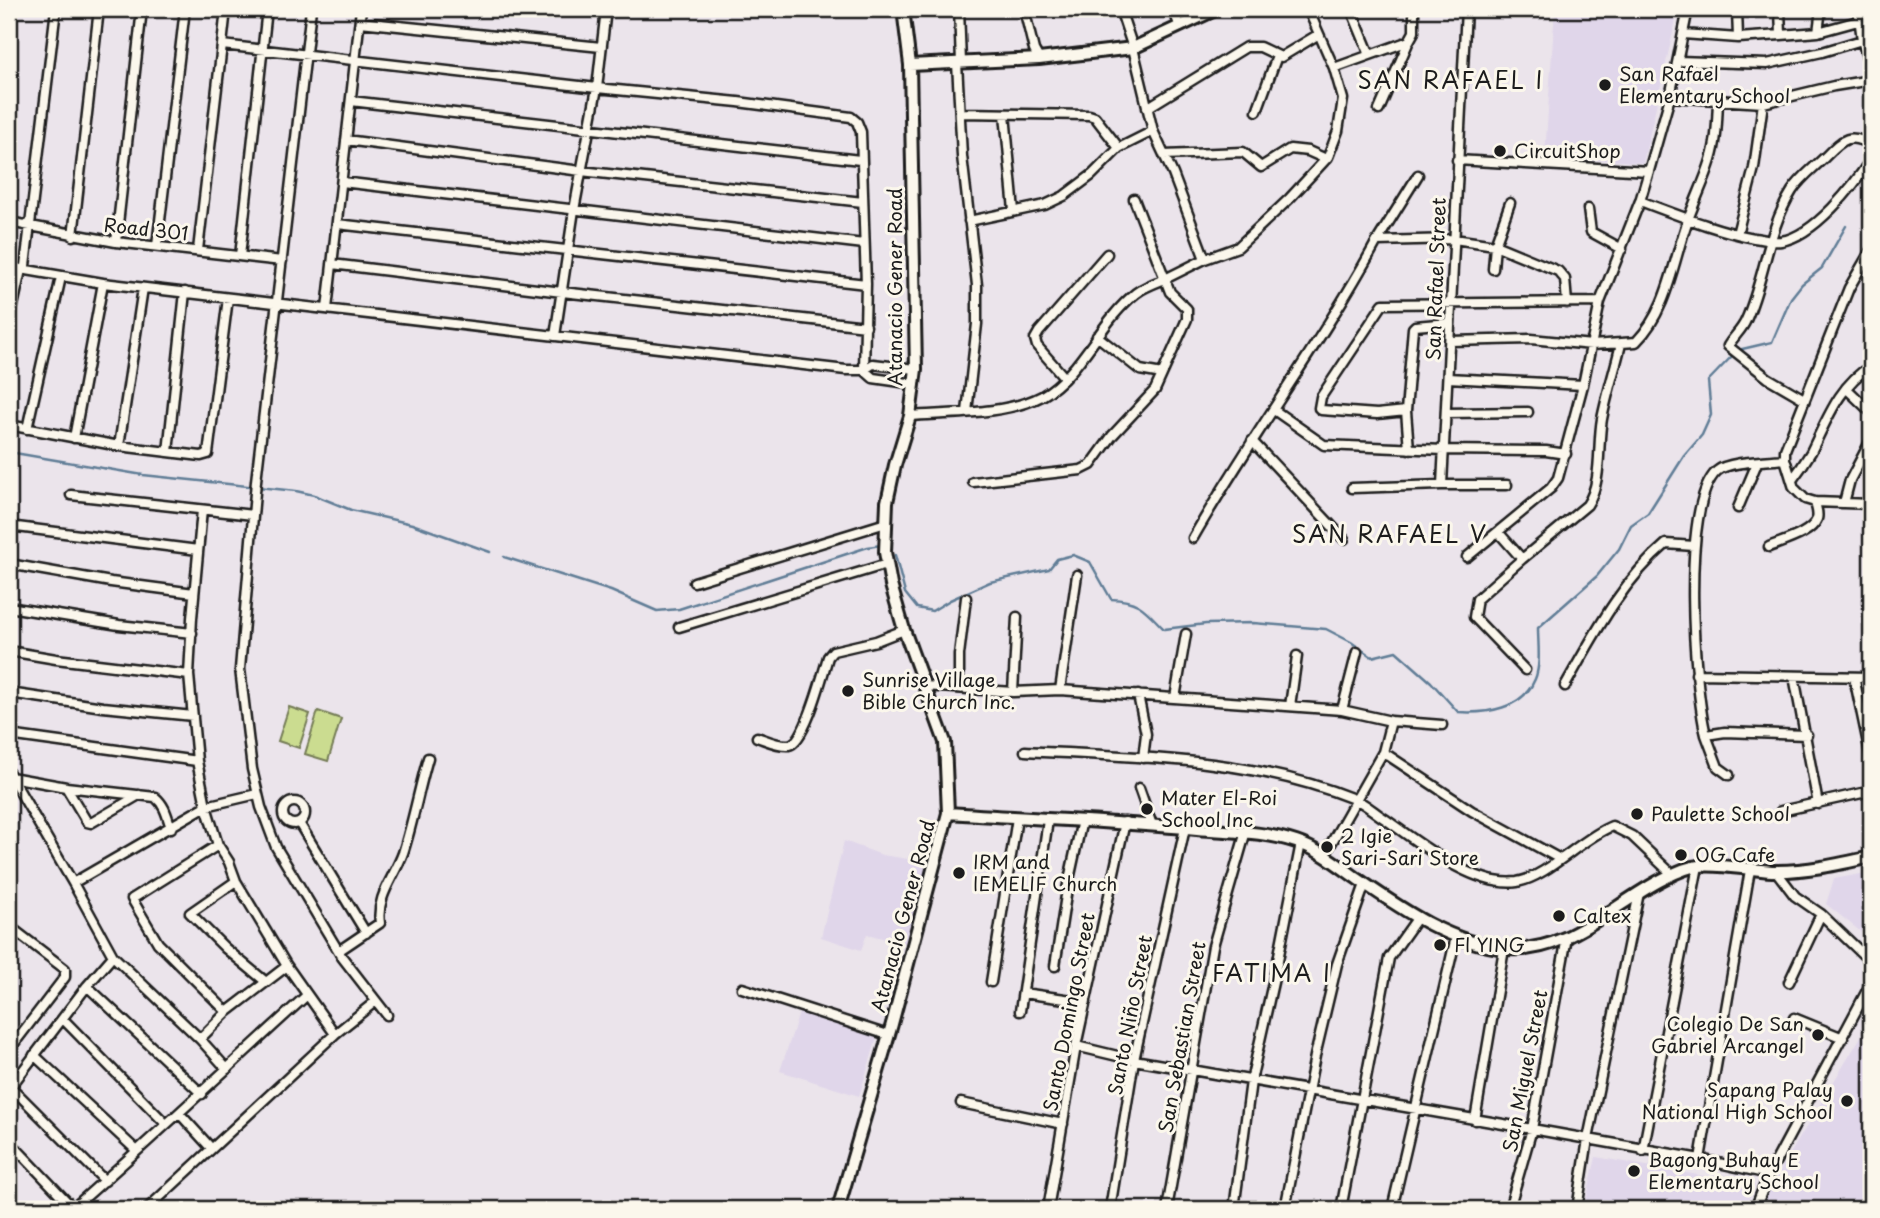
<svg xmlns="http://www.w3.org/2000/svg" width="1880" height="1218" font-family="'Playpen Sans',sans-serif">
	<rect width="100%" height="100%" fill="#ebe4eb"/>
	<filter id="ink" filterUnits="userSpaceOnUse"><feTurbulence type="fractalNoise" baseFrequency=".0143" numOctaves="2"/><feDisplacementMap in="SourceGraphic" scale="14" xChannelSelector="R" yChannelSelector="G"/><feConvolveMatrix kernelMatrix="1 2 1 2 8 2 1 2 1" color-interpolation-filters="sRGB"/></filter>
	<g filter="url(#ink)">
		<path fill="#e0d6ea" d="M1555,9h86l36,6 -34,148 -98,-8z
			M844,841l38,14 46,7 -23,82 -38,-10 -6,16 -40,-13z
			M1871,872v68l-45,-36 8,-25z
			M800,1010l78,25 -19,61 -79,-25z
			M1871,1020v189h-110l12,-27z
			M1596,1157l159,28 -11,24h-160z"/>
		<path fill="#cbdc90" stroke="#747c56" stroke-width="2" d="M289,707l21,7 -11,34 -21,-7z
			M318,711l23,8 -13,42 -23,-7z"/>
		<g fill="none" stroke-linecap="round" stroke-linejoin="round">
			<path stroke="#607d96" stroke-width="2.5" d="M1738,350l34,-8 19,-44 11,-14 20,-16 24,-42
				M9,452l134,23 153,16 18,4 37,15 61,14 78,28
				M895,555l10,38 12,15 15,3 18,-11 40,-18 59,-13 8,-10 16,-4 17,7 21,37c29,1 34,11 53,30l42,-5 47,-1 73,6 25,13 21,15 24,-6 35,31 27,30c28,2 65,-3 77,-33 6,-14 3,-36 3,-51l59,-52 22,-27 12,-24 17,-12 36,-57 18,-21 9,-20 -3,-34 26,-27
				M504,557l107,34 46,20 22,-2 189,-62 13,-2"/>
			<defs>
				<path id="street" d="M226,9l-4,36 375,43 141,14 113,15 6,5 4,10 5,152 -2,86
					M311,9l-55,472 -16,188 12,100 9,38 15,40 66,110 45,58
					M959,9l2,54
					M1024,9l10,41 5,9
					M1120,9l13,39 20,83 20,43 32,85
					M1173,9l7,18
					M1466,9l-24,476h65
					M1737,9l1,29
					M1858,9l4,31 9,31
					M360,22l241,25
					M1818,32l3,-23
					M1683,34l55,4 43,-3 -1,-26
					M1781,35l37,-3 40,-11
					M9,38l3,-29
					M1370,55l39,-14 5,-9v-23
					M1678,61l89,3 55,-12 40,-12
					M957,63l5,93 15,129v39l-10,88
					M1334,68l36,-13 -19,-46
					M1670,97l93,6 71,-17 37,-6
					M351,101l509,59
					M1147,108l99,-61h14l21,10 38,-23
					M1379,110l30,-69
					M1257,111l20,-55
					M960,113l129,2 6,2 24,31
					M1005,114l9,97
					M346,140l235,31 282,31
					M1164,155l79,-3 18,15 29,-18 18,2 18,8
					M1457,160l192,11 21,-74 18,-88
					M342,182l522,62
					M1640,201c38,14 74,29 114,37 9,1 18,4 27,3 33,-5 73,-55 90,-82
					M1588,209l3,23 31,17
					M969,221l76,-16 19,-9 28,-21 27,-27 34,-17
					M9,222l107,20 166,19
					M337,224l529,60
					M1737,234l17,-66 9,-65
					M73,236l26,-227
					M1377,241l41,-66
					M116,242l26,-233
					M157,246l28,-237
					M198,250l24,-205
					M1871,250l-22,38 -64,162v9l9,29 11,11 10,3 56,2
					M240,256l27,-247
					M332,264l230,28 304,34
					M9,267l94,16 743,87h18l9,-6 43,5
					M1493,269l2,-24 15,-42
					M327,309l34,-300
					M9,324l12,-54 4,-4 31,-257
					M555,336l19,-126 23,-122 9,-79
					M1097,336l43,34 22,4
					M1450,341l81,-2 61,6 44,-3c32,-32 37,-81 52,-122 7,-20 17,-40 23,-60 6,-19 6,-39 7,-59
					M864,370l9,8 42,6
					M1064,377l-27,-31 -2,-7 4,-7 68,-78
					M1448,378l135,7
					M1846,388l25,24
					M1804,399l-36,-21 -40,-32c5,-9 14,-16 18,-26 19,-42 21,-89 46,-129 8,-13 23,-24 34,-35 16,-16 24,-25 45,-10
					M1274,410l50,35 120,5 102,1 20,3
					M1406,411l-29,3 -56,-4 -2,-2 2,-11 62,-93 217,-2 40,-101 9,-30
					M1446,413l82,-1
					M910,416c39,-3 96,-1 132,-20 40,-23 58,-75 94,-103 8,-6 19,-10 29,-14l-31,-80
					M9,425l110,21 82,10 7,-2 20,-156
					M27,429l34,-152
					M74,438l29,-155
					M1252,441l92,98
					M119,446l24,-158
					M1409,449l-3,-38 7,-83 2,-2 34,-3
					M168,452l17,-160
					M1785,459c-16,2 -57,2 -68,12 -37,33 -23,216 -11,264l19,-3 82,3
					M1792,480c7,-9 13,-18 19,-28 16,-32 28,-67 60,-86
					M973,482l108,-12 10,-5 21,-29 43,-46 32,-71v-10l-17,-17 -5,-13 40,-20 33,-12 51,-48 39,-42 10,-26 5,-32 -9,-31 -26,-59
					M1352,488l90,-3
					M71,495l182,20
					M1844,503l6,-23 21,-40
					M1738,508l19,-45
					M202,510l-10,108 -3,57 8,86 9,45 12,39 11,17 7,19 51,85 48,68
					M9,526l189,24
					M1499,533l23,26 65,-54c16,-24 10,-59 15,-86 5,-25 13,-50 19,-75
					M1193,538c58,-101 128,-195 184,-297l77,-2 41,6 63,26 7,8 2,24
					M1769,547c14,-6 42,-13 48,-28 2,-6 -1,-11 -2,-17
					M1467,557l84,-69 7,-10 25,-93 17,-83
					M1522,559l-45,40 -3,18 51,53
					M9,564l102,18 83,11
					M694,582l192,-59
					M9,607l110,18 73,8
					M679,627l208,-63
					M9,651l47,8 133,16
					M1696,674l175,3
					M1794,676l24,128
					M1854,677l17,81
					M924,686l89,6 47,-2 282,20 49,11 -8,31 -59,104
					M1565,686c29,-51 56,-104 101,-142l28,2
					M959,687v-32l7,-57
					M1060,690l17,-115
					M1013,692l4,-75
					M9,693l94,14 90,9
					M1138,695l8,39 -3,24
					M1175,698l11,-64
					M1290,706l7,-50
					M1342,710l15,-58
					M1391,721l51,4
					M9,735l188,26
					M1706,735l12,32 11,8
					M757,737c9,3 21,9 32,8 16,-2 34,-72 39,-88l5,-6 43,-10 28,-11
					M1025,751c111,6 225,6 329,48 11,4 21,14 31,20 33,23 89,69 132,63 30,-5 65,-44 95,-56l20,10 40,38
					M1383,752l89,59 88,48
					M9,773l64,110 40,73 87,83 27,30
					M11,777l55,10 89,10c10,8 12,19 16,31
					M66,787l21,35 4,1 48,-28
					M1139,788l13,37
					M283 813a11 11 0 1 1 22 0a11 11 0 1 1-22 0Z
					M1781,811l90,-20
					M299,823l67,110
					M218,845l-86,54 26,44 69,69
					M1776,871l19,25 26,18 50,48
					M236,881l-46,32 35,35 41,34
					M73,883l133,-77 51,-12
					M9,926l56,43v8l-56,73
					M340,950l40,-27c-4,-27 14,-45 23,-70 10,-31 16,-64 25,-95
					M1055,966l12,-77 15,-69
					M991,982l26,-164
					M1789,982l32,-68
					M87,986l115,108
					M742,988l146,47
					M1023,993l63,9
					M1020,1011l28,-191
					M1794,1018l49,20
					M63,1019l103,105
					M200,1039l27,-27 60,-46
					M1076,1046l58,14 398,69 168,30 69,15
					M34,1055l102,95
					M10,1086l95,95
					M9,1089l78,-103 26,-30
					M961,1103l102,21
					M180,1114l31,34
					M1475,1120l29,-171
					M9,1141l64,67
					M1643,1151l55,-285
					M1700,1159l50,-289
					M9,1206l3,3
					M72,1209c79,-69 156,-142 234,-213
					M147,1209l188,-175 41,-33
					M1048,1209l28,-163 49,-224
					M1110,1209l24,-149 51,-232
					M1167,1209l46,-263 33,-115
					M1234,1209l17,-128 27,-121 23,-117
					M1285,1209l30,-153 22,-92 28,-80
					M1341,1209l48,-251 29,-41
					M1392,1209l64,-272
					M1509,1209l23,-80 35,-192
					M1577,1209l11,-70 51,-246
					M1755,1209l14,-35 102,-191"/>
				<path id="secondary" d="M910,65l129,-6 94,-11 84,-39
					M948,813c83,6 166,8 249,16 34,3 66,2 99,13 22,7 41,22 59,35 45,31 96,67 152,72 60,5 105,-44 156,-70 10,-5 23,-12 35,-13 19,-3 52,4 74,5 32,1 68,-7 99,-14
					M838,1209l54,-185 56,-211 -3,-71 -41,-112 -13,-45 -6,-33 2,-50 8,-37 15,-49 6,-47 -6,-304 -7,-56"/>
			</defs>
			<use href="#street" stroke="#1c1c1c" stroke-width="13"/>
			<use href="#secondary" stroke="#1c1c1c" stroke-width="16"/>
			<use href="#street" stroke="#fbf7ec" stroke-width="8"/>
			<use href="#secondary" stroke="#fbf7ec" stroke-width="10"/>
		</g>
	</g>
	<g fill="#1c1c1c" stroke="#fbf7ec" stroke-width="2.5">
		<circle cx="1605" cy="85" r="7"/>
		<circle cx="1500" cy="151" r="7"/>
		<circle cx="848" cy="691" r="7"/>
		<circle cx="1147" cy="809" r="7"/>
		<circle cx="1637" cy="814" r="7"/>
		<circle cx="1327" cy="847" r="7"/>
		<circle cx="1681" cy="855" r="7"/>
		<circle cx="959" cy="873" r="7"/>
		<circle cx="1559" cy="916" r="7"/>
		<circle cx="1440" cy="945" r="7"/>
		<circle cx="1818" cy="1035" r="7"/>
		<circle cx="1847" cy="1101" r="7"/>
		<circle cx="1634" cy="1171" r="7"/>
	</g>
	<g text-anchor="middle" stroke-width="6" stroke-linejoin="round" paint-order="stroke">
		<g font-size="19" fill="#1c1c1c" stroke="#fbf7ec" text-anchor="start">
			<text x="1619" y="81">San Rafael<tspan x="1619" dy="22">Elementary School</tspan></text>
			<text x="1514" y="158">CircuitShop</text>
			<text x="862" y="687">Sunrise Village<tspan x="862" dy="22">Bible Church Inc.</tspan></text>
			<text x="1161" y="805">Mater El-Roi<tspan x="1161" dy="22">School Inc</tspan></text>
			<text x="1651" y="821">Paulette School</text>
			<text x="1341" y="843">2 Igie<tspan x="1341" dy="22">Sari-Sari Store</tspan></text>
			<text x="1695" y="862">OG Cafe</text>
			<text x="973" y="869">IRM and<tspan x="973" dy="22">IEMELIF Church</tspan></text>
			<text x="1573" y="923">Caltex</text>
			<text x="1454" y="952">FI YING</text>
			<text x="1804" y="1031" text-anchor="end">Colegio De San<tspan x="1804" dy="22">Gabriel Arcangel</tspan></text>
			<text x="1833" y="1097" text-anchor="end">Sapang Palay<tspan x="1833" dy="22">National High School</tspan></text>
			<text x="1648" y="1167">Bagong Buhay E<tspan x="1648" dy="22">Elementary School</tspan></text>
		</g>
		<g font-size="19" fill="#1c1c1c" stroke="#fbf7ec">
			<text transform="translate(146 229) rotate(6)" y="7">Road 301</text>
			<text transform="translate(1436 279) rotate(-88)" y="7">San Rafael Street</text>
			<text transform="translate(895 287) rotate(-90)" y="7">Atanacio Gener Road</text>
			<text transform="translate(903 916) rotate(-75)" y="7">Atanacio Gener Road</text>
			<text transform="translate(1069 1012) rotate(-79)" y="7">Santo Domingo Street</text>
			<text transform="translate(1130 1015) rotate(-79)" y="7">Santo Niño Street</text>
			<text transform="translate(1182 1037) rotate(-80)" y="7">San Sebastian Street</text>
			<text transform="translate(1525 1071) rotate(-79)" y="7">San Miguel Street</text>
		</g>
		<g font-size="23" letter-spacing="2" fill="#1c1c1c" stroke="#fbf7ec">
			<text x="1451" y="89">SAN RAFAEL I</text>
			<text x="1390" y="543">SAN RAFAEL V</text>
			<text x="1272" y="982">FATIMA I</text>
		</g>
	</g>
	<rect width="1880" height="1218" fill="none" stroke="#fbf7ec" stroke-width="35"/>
	<rect x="18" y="18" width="1845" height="1183" fill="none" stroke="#1c1c1c" stroke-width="2.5" filter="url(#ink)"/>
</svg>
